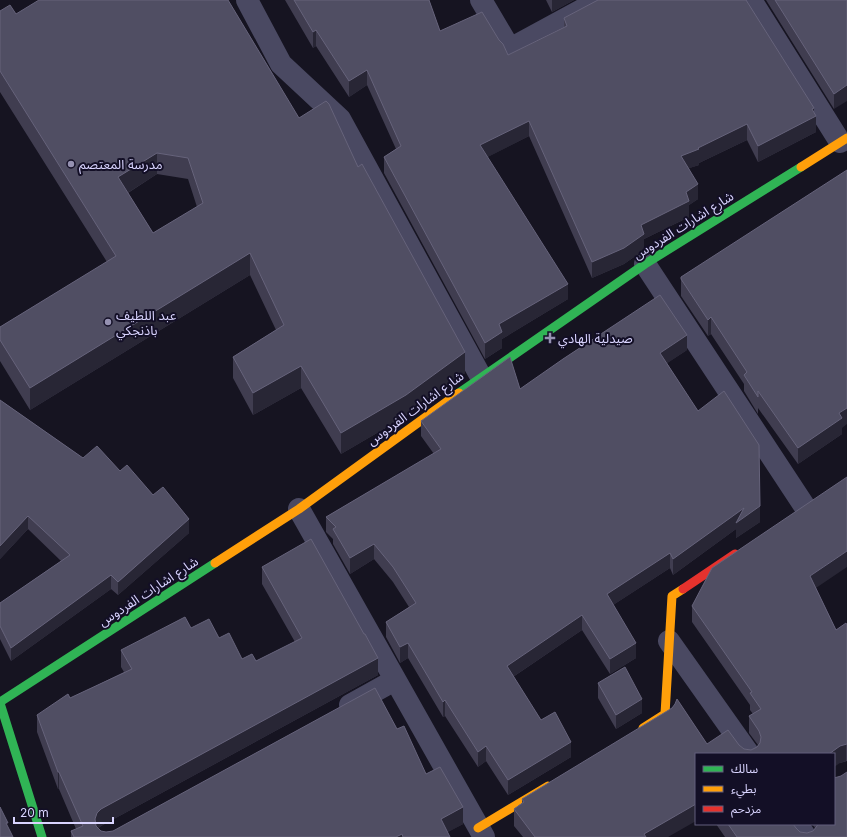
<svg xmlns="http://www.w3.org/2000/svg" width="847" height="837" font-family="Inter,'Noto Sans Arabic',sans-serif">
	<rect width="100%" height="100%" fill="#161421"/>
	<g fill="none" stroke-linecap="round" stroke-linejoin="round">
		<path stroke="#4a4962" stroke-width="22" d="M247,0l34,64 59,55 141,258
			M481,0l29,49 90,-49
			M751,0l89,142
			M645,264l160,243
			M299,509l185,328
			M669,641l80,113
			M350,705l45,-25
			M797,824l9,13"/>
		<path stroke="#30b455" stroke-width="9" d="M459,393l186,-129 156,-97
			M0,702l215,-139
			M0,703l42,134"/>
		<path stroke="#ff9f0a" stroke-width="9" d="M801,167l46,-29
			M215,563l84,-54 160,-116
			M643,728l22,-14 7,-118 11,-7
			M478,828l70,-42"/>
		<path stroke="#e5322d" stroke-width="9" d="M683,589l52,-35"/>
	</g>
	<path fill="#403d50" fill-rule="evenodd" d="M285,0h144l11,31 68,24 56,-28v-9l250,94 2,20 -58,30 -11,-22 -48,23v2l-10,3 9,31 -9,6v12l-45,22v11l-20,14 -32,14 -63,-142 -42,21 81,142 -66,40v9l-17,11 -101,-186v-16l12,-8 -29,-64 -18,12 -33,-51 -3,2z
		M546,0h28l-22,12z
		M766,0h81l-13,109z
		M0,11l299,107 59,49 107,206 -59,43 -65,38 -40,-66 -48,27 -20,-37v-21l43,-27 -26,-55 -220,135 -30,-49v-34l107,-65 -107,-170zM157,174l31,5 9,28 -44,26 -25,-40z
		M681,277l161,151v6l-44,30 -40,-56v6l-14,-23v-7l-33,-50 -3,2 -27,-40z
		M687,350l-20,13 93,159 -24,16v-9l-63,46 -3,-7 -57,37 23,53 -26,16 -28,-44 -69,47 28,43 30,37 -63,38 -22,-34 -8,6 -33,-51 -2,1 -35,-59 -8,5 -14,-26v-15l23,-15 -16,-25 -19,-23 -24,15 -17,-30v-5l-7,-7v-15l108,-63 -13,-18v-15l99,-32z
		M0,400l83,58 37,13 33,24 36,38 -71,62 -7,-6 -100,72 -11,-22v-36l61,-42 -33,-32 -28,30z
		M262,567l116,108 -277,151 -3,2 3,3 5,1 7,-1 284,-102 29,45 37,50 -16,8 3,5h-379v-6l5,-2 -17,-40h-1l-21,-57v-17l87,-43 -3,-5v-17l70,-22 28,10 23,21 14,2 39,-19 -33,-58z
		M816,588l20,42 11,-5v136l-7,2 -144,-9 -28,83h-145l-9,-11v-17l8,-6v-4l185,-55 32,1 5,4 7,1 6,-3 1,-2 -9,-12v-17l4,-2 -3,-4v-5l-58,-83v-16z
		M598,683l44,30 -26,16 -18,-31z
		M841,776l6,61h-122l-9,-13h77l3,4 4,4 7,1 6,-2 2,-3 -3,-4h22z"/>
	<path fill="#282635" d="M552,0h22l-22,12z
		M316,30v16l-3,2v-16z
		M367,70v15l-18,12v-16z
		M847,85v16l-13,8v-15z
		M814,108v9l2,-1v16l-58,30v-16z
		M529,121v15l-49,25v-16z
		M747,124v16l-48,23v2l-18,6v-15z
		M157,153v21l-39,25v-22z
		M698,184v15l-9,6v12l-45,22v11l-20,14 -32,14v-16l94,-70z
		M250,253v22l-220,135v-22z
		M568,284v15l-66,40v9l-17,11v-16l14,-19z
		M711,317v17l-3,2v-16z
		M687,335v15l-27,18v-15z
		M465,352v21l-59,43 -65,38v-21z
		M301,366v22l-48,27v-22z
		M847,408v16l-5,4v6l-44,30v-16l41,-35z
		M760,506v16l-24,16v-9l-63,46v-16l71,-51z
		M28,516v13l-28,30v-13z
		M189,519v14l-71,62v-13z
		M374,544v15l-24,15v-16z
		M847,551v16l-37,25v-16z
		M670,553v15l-63,41v-15z
		M111,575v14l-100,72v-13z
		M582,615v15l-75,51v-15z
		M408,643v15l-8,5v-16z
		M636,643v15l-26,16v-15z
		M378,658v17l-277,151 -4,4 -2,-11 2,-6 4,-4z
		M642,699v14l-26,16v-14z
		M445,700v16l-2,1v-15z
		M571,742v15l-63,38v-15z
		M846,744v17l-6,2 -6,4v-13h-5l11,-8z
		M486,746v15l-8,6v-15z
		M58,772h1v17h-1z
		M696,804v17l-28,16h-24v-3z
		M463,807v17l-22,12v-17z
		M402,834v3h-6z"/>
	<path fill="#504e63" stroke="#66637b" fill-rule="evenodd" d="M39,0h189l71,118 27,-17 3,3 29,63 4,-3 103,188 -59,43 -65,38 -40,-67 -48,27 -20,-36 51,-32 -34,-72 -220,135 -30,-48v-13l116,-71 -116,-185v-60l10,-6 6,9zM157,153l31,5 15,45 -50,30 -35,-56z
		M294,0h135l11,31 42,-19 17,28 4,4 5,11 59,-29 -3,-8 34,-18h148l68,108 -2,1 4,7 -58,30 -11,-22 -49,24 1,1 -18,7 17,28 -12,8 3,9 -48,24 3,9 -20,14 -32,14 -63,-141 -49,24 88,139 -69,40 3,8 -17,11 -101,-186 17,-11 -34,-76 -18,11 -33,-51 -3,2z
		M775,0h72v85l-13,9z
		M847,170v238l-8,5 3,5 -44,30 -40,-57v6l-14,-22 3,-3 -36,-55 -3,3 -27,-41v-2z
		M660,295l27,40 -27,18 38,58 26,-20 35,54 1,61 -24,17 8,-15 -71,51 -3,-6 -63,41 29,49 -26,16 -28,-44 -75,51 34,54 14,-8 16,30 -63,38 -22,-34 -8,6 -33,-52 -2,2 -35,-59 -8,4 -14,-25 30,-19 -23,-36 -19,-23 -24,14 -17,-29 3,-2 -10,-10 115,-68 -20,-28 89,-64 10,32 43,-30z
		M0,400l83,58 14,-12 23,25 7,-6 26,30 10,-8 26,32 -71,63 -7,-7 -100,73 -11,-22v-23l70,-48 -42,-39 -28,30z
		M847,477v74l-37,25 26,54 10,-7 1,2v119l-7,2 -11,8h-133v50l-52,30 2,3h-111l-21,-28 10,-7 -2,-3 150,-91 3,-4 2,-5 30,45 21,-14 11,15 5,4 7,1 6,-3 3,-4 1,-6 -2,-6 -10,-15 12,-7 -11,-16 2,-1 -60,-86 20,-38z
		M311,539l53,95h1l13,24 -277,151 -4,4 -2,6 1,7 5,5 5,1 7,-1 262,-143 22,41 7,-3 22,48 14,-7 23,40 -22,12 9,18h-47l-1,-3 -6,3h-322l-3,-6 12,-5 -24,-54h-1l-21,-57 31,-21 2,4 62,-29 -11,-19 64,-33 6,11 18,-9 10,19 10,-5 13,26 10,-5 4,7 46,-23 -40,-71z
		M625,667l17,32 -26,16 -18,-32z
		M847,772v65h-110l-9,-13h65l3,4 4,4 7,1 6,-2 4,-5 1,-2h16v-46l7,-2z
		M0,807l8,16h-2l7,14h-13z"/>
	<g fill="#9591b1" stroke="#130f26" stroke-width="1.5">
		<circle cx="71" cy="164" r="4"/>
		<circle cx="108" cy="322" r="4"/>
		<path d="M548 332h4v4h4v4h-4v4h-4v-4h-4v-4h4z"/>
	</g>
	<g text-anchor="middle" stroke-width="4" stroke-linejoin="round" paint-order="stroke">
		<g font-size="13" fill="#d9d4ff" stroke="#130f26" text-anchor="start">
			<text x="79" y="169">مدرسة المعتصم</text>
			<text x="116" y="320">عبد اللطيف<tspan x="116" dy="15">باذنجكي</tspan></text>
			<text x="558" y="343">صيدلية الهادي</text>
		</g>
		<g font-size="13" fill="#d9d4ff" stroke="#130f26">
			<text transform="translate(683 225) rotate(-32)" y="5">شارع اشارات الفردوس</text>
			<text transform="translate(415 408) rotate(-36)" y="5">شارع اشارات الفردوس</text>
			<text transform="translate(148 591) rotate(-33)" y="5">شارع اشارات الفردوس</text>
		</g>
	</g>
	<rect x="695" y="753" width="140" height="72" fill="#130f26" stroke="#625e7d"/>
	<rect x="703" y="766" width="20" height="6" fill="#30b455" stroke="#625e7d"/>
	<text x="731" y="773" font-size="12" fill="#d9d4ff">سالك</text>
	<rect x="703" y="786" width="20" height="6" fill="#ff9f0a" stroke="#625e7d"/>
	<text x="731" y="793" font-size="12" fill="#d9d4ff">بطيء</text>
	<rect x="703" y="806" width="20" height="6" fill="#e5322d" stroke="#625e7d"/>
	<text x="731" y="813" font-size="12" fill="#d9d4ff">مزدحم</text>
	<path d="M14 817v6h99v-6" fill="none" stroke="#d9d4ff" stroke-width="2"/>
	<text x="20" y="817" font-size="12" fill="#d9d4ff" stroke="#130f26" stroke-width="3" paint-order="stroke">20 m</text>
</svg>
